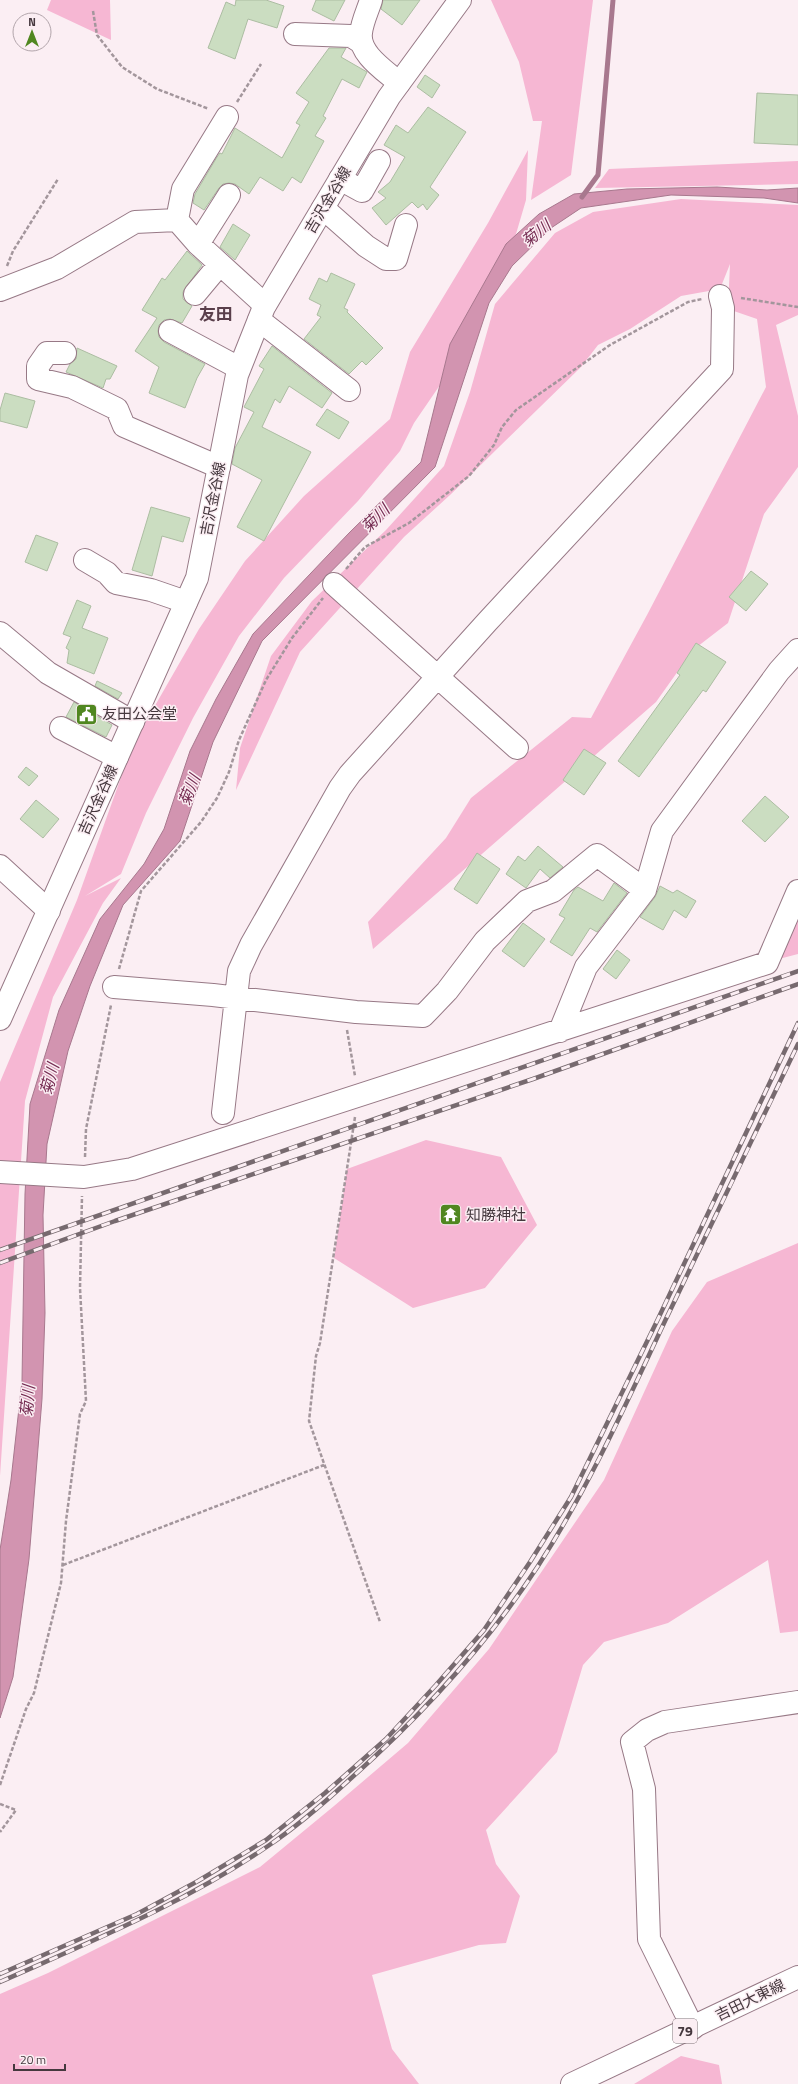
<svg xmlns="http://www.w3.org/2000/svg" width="798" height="2084" font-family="'Titillium Web','Noto Sans JP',sans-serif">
	<rect width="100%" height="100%" fill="#fbeef3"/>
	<path fill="#f6b7d3" d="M51,0h59l1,40 -64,-30z
		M491,0h102l-22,175 -40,25 11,-79h-9l-14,-59z
		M528,150l-2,50 -10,34 -42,89 -34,62 -26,38 -14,28 -42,50 -74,77 -45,58 -46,82 -47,95 -25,61 -36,22 36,-18 -18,25 -50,94 -28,104 -25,375v-394l77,-182 56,-156 66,-115 46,-68 59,-65 86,-77 20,-67 78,-129z
		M798,161v23l-203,4 14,-19z
		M681,199l117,6v110l-22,10 22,91v51l-34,47 -36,109 -35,27 -37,52 -283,247 -5,-27 78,-84 25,-40 101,-81 19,1 56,-103 119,-228 -9,-68 -29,-10 2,-45 -10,25 -39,7 -51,33 -32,16 -17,22 -131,128 -46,42 -104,115 -64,138 4,-42 31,-92 41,-55 74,-71 58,-64 26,-74 25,-88 60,-71 38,-21z
		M798,909v45l-23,6z
		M426,1140l75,17 36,68 -52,63 -72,20 -79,-50 13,-89z
		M798,1243v388l-18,2 -12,-73 -100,63 -64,19 -21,23 -26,87 -71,78 10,34 24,32 -14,47 -27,2 -107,30 20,74 27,35h-419v-90l48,-21 212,-106 74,-61 74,-63 81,-94 115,-169 68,-149 35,-49z
		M681,2056l38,9 3,19h-88z"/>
	<path fill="#d294b0" stroke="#a8788e" d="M717,187l50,3 31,-2v15l-34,-5 -93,-3 -90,13 -30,20 -39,38 -23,37 -54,164 -173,174 -49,101 -33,99 -57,64 -33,81 -22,65 -21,93 -4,71 2,98 -3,86 -13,160 -16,118 -13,41v-168l11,-70 11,-99 3,-187 5,-90 29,-94 41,-91 44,-55 20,-35 26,-78 26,-52 37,-65 96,-101 72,-71 29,-118 56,-100 33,-30 35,-20 53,-5z"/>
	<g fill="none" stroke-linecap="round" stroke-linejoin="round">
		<path stroke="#a8788e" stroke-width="5" d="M582,197l16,-22 15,-175"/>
	</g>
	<path fill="#cbddc1" stroke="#acbda2" d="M236,0h30l18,6 -7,22 -29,-9 -13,40 -27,-11 18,-46 9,4z
		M316,0h29l-11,21 -22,-11z
		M383,0h37l-18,25 -21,-16z
		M329,48h17l-5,9 26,15 -8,16 -17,-9 -19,37 3,2 -11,18 9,5 -23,42 -9,-6 -9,14 -23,-14 -11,17 -14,-10 -6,-1 -6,1 -4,4 -15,22 -11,-7 2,-9 22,-37 3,-4 2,1 13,-26 47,30 18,-33 -4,-2 13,-21 -13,-9z
		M425,75l15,10 -8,13 -15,-11z
		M757,93l41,2v50l-44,-2z
		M428,107l38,25 -36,55 9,8 -12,15 -4,-6 -5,4 -6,-6 -26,23 -14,-17 14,-10 -8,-6 12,-10 15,-25 -21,-12 12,-20 12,8z
		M233,224l17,11 -15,25 -15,-13z
		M187,251l15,14 -19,27v7l9,7 -10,17 -12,-4 -6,1 -5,5 -1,6 1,6 5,5 41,22 -8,14 -12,30 -36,-15 10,-26 -24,-16 22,-33 -15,-8 20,-32 3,2z
		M331,273l24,11 -11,24 4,2 -1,2 36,36 -17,17 -4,-4 -13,13 -45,-35 17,-22 -4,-2 4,-10 -12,-6 10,-21 8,4z
		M272,346l60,47 -10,15 -33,-22 -9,17 -5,-4 -13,28 49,25 -47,89 -27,-14 25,-47 -30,-16 3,-16 19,-36 -10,-5 20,-38 -5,-3z
		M77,348l40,18 -7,13h-4l-3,9 -37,-16 4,-8 6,-5z
		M5,393l30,8 -8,27 -27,-7v-11z
		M327,409l22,13 -10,17 -23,-14z
		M151,507l39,11 -7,24 -21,-6 -10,40 -20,-6z
		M36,535l22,8 -11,28 -22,-9z
		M751,571l17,13 -22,27 -17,-14z
		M77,600l14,6 -9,22 26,10 -14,36 -27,-11 2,-13 -3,-2 5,-11 -8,-3z
		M696,643l30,19 -20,30 -3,-2 -64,87 -21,-16 62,-86 -3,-2z
		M97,681l25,12 -4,6 -23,-13z
		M74,702l38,23 -6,12 -40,-20z
		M584,749l22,14 -22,32 -21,-15z
		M26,767l12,9 -9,10 -11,-9z
		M765,796l24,21 -24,25 -23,-21z
		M36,800l23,19 -16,19 -23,-19z
		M538,846l25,21 -13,11 -10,-9 -14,19 -20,-14 12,-18 7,5z
		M477,853l23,16 -23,35 -23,-15z
		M614,883l13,10 -30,39 -7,-4 -18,28 -22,-14 15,-24 -6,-3 15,-25 4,-3 25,14z
		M660,886l13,7 4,-3 19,11 -10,17 -12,-8 -11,20 -23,-13 15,-20z
		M523,923l22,16 -21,28 -22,-16z
		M617,950l13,10 -14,19 -13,-10z"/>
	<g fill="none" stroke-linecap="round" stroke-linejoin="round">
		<defs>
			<path id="minor" d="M371,0c-3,10 -9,22 -10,33 -3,21 25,38 38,50
				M295,34l56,2 11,7
				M340,179l22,12 17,-30
				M323,208l43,38 20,13h10l10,-34
				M177,220l6,-31 44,-72
				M198,244l31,-49
				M0,290l57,-22 78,-46 42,-2 21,24 67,61
				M195,294l25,-30
				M259,320l90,70
				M170,331l69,37
				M65,353h-18l-9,13v13l34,8 45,22 7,17 95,41
				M85,560l22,13 9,10 35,7 35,12
				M334,584l183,164
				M0,633l48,40 85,49
				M61,728l56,29
				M0,866l49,45
				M114,987l99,8 143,17 67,4 24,-25 38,-50 42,-40 26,-10 44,-36 48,35
				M560,1031l26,-64 59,-77 17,-59 117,-160 19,-21
				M223,1113l16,-142 12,-26 89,-157 10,-14 137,-152 235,-253 1,-61 -3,-12
				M0,1172l84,5 48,-8 635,-206 31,-72
				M693,2028l-44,-89 -5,-150 -12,-47 15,-12 18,-8 133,-20"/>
			<path id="major" d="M0,1019l197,-441 40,-203 27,-68 125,-210 71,-97
				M572,2084l226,-107"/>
		</defs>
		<use href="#minor" stroke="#977986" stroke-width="24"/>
		<use href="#major" stroke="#977986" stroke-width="24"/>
		<path stroke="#a3969c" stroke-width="2.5" stroke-dasharray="4 2" stroke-linecap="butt" d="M93,11l4,24 25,32 35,22 52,20
			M237,102l24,-38
			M7,266l6,-15 45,-72
			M741,298l57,9
			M346,569l19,-22 44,-24 60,-47 25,-31 8,-18 14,-17 94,-65 78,-43 14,-3
			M119,969l22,-78 60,-69 16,-24 12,-26 10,-32 27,-60 26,-42 31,-40
			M347,1030l8,46
			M355,1117l-35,226 -4,13 -7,65 71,201
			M85,1157l1,-28 25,-124
			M63,1565l261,-100
			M0,1785l26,-76 8,-16 27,-110 5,-62 14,-107 6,-13 -6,-113 2,-92
			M0,1804l16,6 -16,22"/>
		<use href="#minor" stroke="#fff" stroke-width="22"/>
		<use href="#major" stroke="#fff" stroke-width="22"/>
		<defs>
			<path id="rail" d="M0,1250l798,-279
				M0,1263l115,-42 418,-142 265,-95
				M0,1974l137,-60 61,-33 68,-41 59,-47 61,-54 50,-54 48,-55 46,-68 41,-65 87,-178 140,-296
				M0,1982c92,-41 185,-79 268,-136 28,-19 55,-42 80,-65 71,-63 138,-135 190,-215 50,-77 88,-162 127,-245 44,-92 89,-184 133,-277"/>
		</defs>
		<use href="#rail" stroke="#776a6f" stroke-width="4.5"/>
		<use href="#rail" stroke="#fbeef3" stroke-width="3" stroke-dasharray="9" stroke-linecap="butt"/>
	</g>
	<defs>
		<symbol id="civic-square" viewBox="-11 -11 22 22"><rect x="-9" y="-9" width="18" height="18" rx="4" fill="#508720" stroke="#fbeef3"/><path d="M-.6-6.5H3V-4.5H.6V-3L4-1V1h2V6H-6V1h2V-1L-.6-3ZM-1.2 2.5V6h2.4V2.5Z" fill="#fff"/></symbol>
		<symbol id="temple-square" viewBox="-11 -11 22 22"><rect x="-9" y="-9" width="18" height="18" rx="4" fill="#508720" stroke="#fbeef3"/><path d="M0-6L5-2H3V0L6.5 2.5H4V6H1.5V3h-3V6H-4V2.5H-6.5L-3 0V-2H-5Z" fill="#fff"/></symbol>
	</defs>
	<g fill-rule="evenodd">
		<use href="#civic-square" x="74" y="702" width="25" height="25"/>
		<use href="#temple-square" x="438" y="1202" width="25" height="25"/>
	</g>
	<g text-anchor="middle" stroke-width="3" stroke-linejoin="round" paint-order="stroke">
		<rect fill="#fbeef3" stroke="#7c6f74" stroke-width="1" x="673" y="2019" width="24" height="24" rx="3"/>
		<g font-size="14" font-weight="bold" fill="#45383e">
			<text x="685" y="2036">79</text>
		</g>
		<g font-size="15" fill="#45383e" stroke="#fbeef3">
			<text transform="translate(328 200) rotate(-59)" y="5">吉沢金谷線</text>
			<text transform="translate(213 499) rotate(-79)" y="5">吉沢金谷線</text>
			<text transform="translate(98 800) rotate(-66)" y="5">吉沢金谷線</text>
			<text transform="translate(750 2000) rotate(-26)" y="5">吉田大東線</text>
		</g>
		<g font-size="15" fill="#45383e" stroke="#fbeef3" text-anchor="start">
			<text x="102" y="719">友田公会堂</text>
			<text x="466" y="1220">知勝神社</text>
		</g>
		<g font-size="16" font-style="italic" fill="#752c52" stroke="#fbeef3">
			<text transform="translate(536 233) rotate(-39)" y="6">菊川</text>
			<text transform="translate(375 518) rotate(-45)" y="6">菊川</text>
			<text transform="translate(189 790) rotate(-68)" y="6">菊川</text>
			<text transform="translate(49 1079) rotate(-75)" y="6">菊川</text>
			<text transform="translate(27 1401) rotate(-85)" y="6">菊川</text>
		</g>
		<g font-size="17" font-weight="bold" fill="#5a3f4b" stroke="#fbeef3">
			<text x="216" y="320">友田</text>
		</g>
	</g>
	<g transform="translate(32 32)"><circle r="19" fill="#fbeef3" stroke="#b2a5ab"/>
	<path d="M0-3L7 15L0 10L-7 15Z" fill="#508720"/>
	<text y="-6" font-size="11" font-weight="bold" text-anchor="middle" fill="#45383e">N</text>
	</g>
	<path d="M14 2064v6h51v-6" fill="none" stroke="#45383e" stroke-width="2"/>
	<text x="20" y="2064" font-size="12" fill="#45383e" stroke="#fbeef3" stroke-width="3" paint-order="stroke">20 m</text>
</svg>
